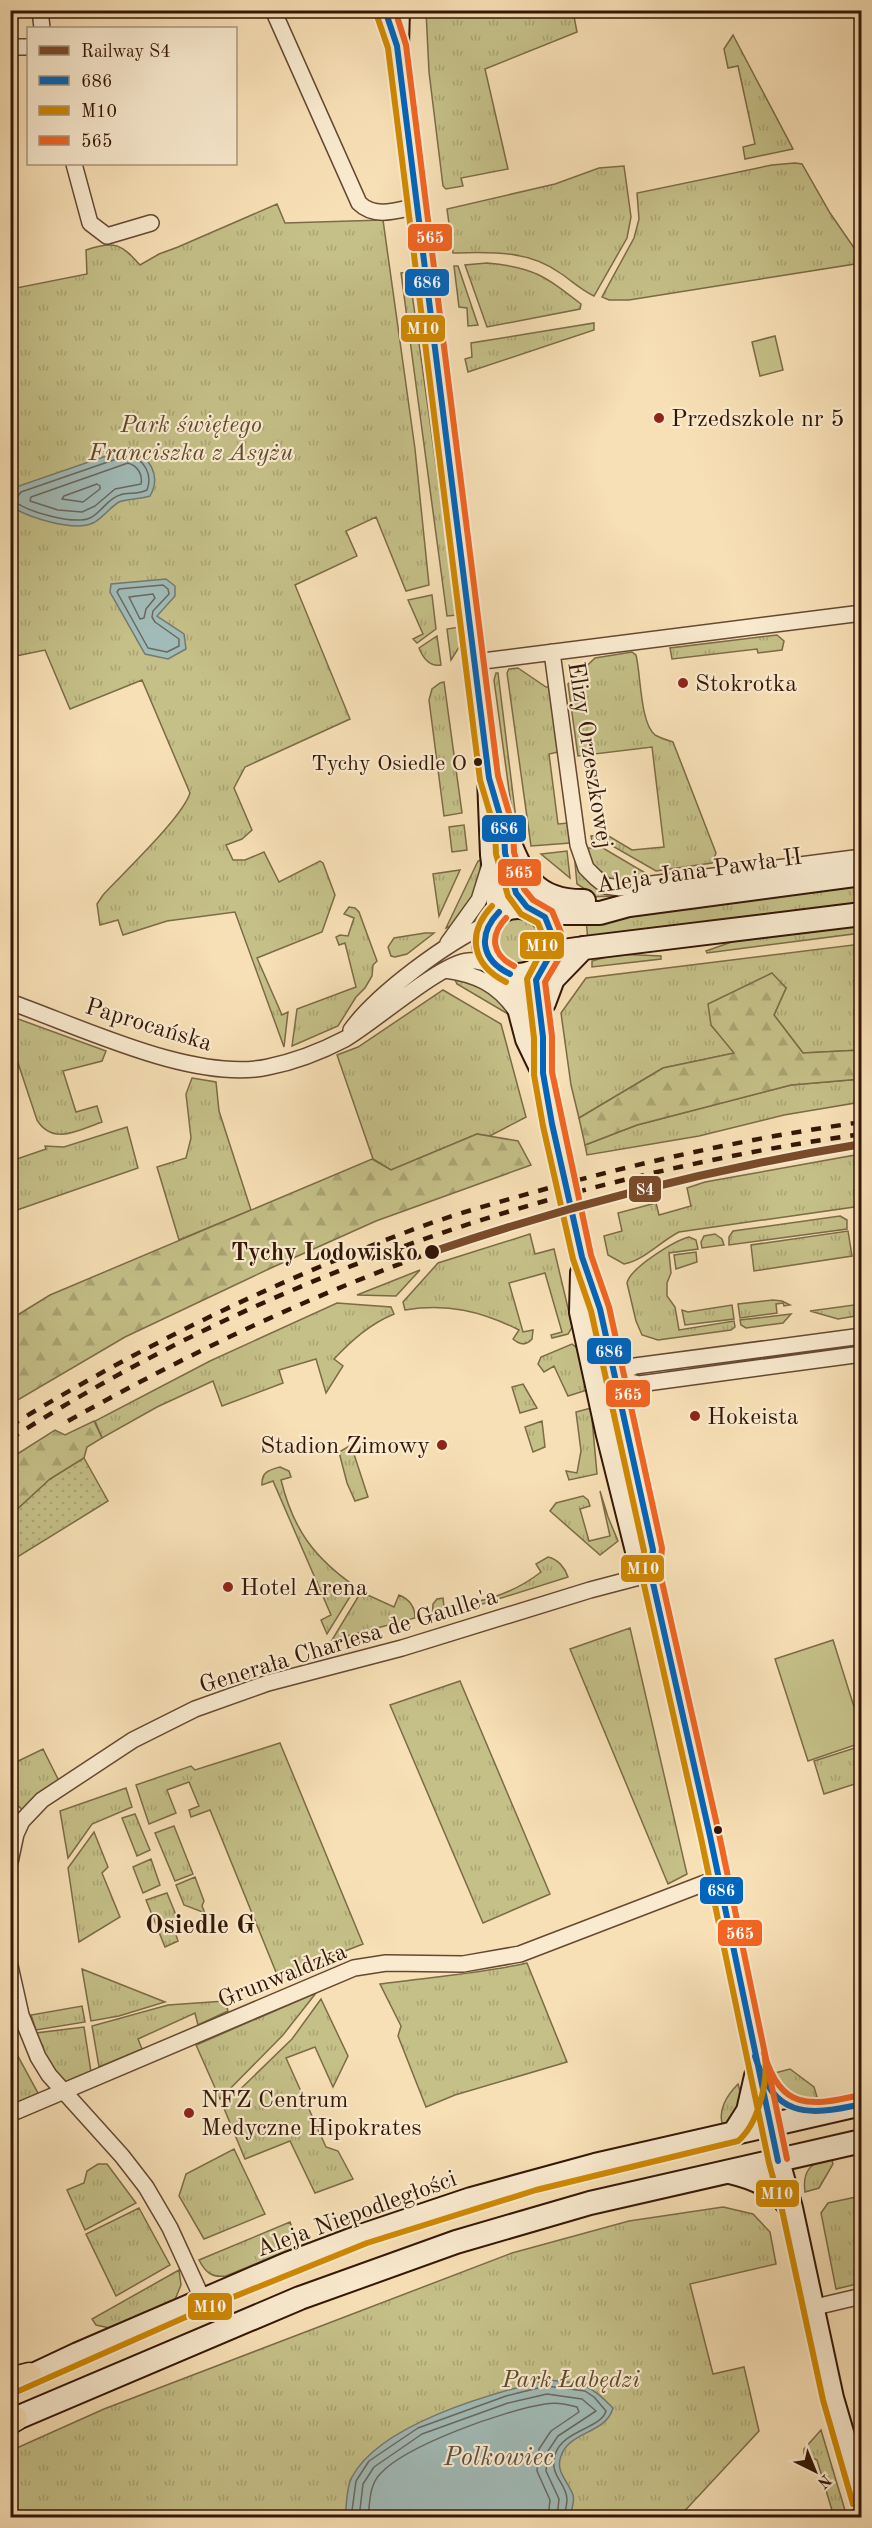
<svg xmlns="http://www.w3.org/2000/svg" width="872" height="2528" font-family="'Old Standard TT',serif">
	<defs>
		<pattern id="grass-tufts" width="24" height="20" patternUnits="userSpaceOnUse" patternTransform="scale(1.5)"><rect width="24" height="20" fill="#c5c088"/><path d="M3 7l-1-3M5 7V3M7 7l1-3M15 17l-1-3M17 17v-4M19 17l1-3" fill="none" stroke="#aaa474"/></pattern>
		<pattern id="forest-firs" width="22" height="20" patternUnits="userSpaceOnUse" patternTransform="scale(1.5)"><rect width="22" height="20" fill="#c5c088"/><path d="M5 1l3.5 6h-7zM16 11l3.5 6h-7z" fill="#aaa474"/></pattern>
		<pattern id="garden-dots" width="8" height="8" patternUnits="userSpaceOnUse" patternTransform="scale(1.5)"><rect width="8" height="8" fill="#c5c088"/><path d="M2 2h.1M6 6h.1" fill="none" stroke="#aaa474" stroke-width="1.8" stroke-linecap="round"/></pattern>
	</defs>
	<rect width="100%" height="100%" fill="#f8e0b6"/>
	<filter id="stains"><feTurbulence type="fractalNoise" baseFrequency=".00333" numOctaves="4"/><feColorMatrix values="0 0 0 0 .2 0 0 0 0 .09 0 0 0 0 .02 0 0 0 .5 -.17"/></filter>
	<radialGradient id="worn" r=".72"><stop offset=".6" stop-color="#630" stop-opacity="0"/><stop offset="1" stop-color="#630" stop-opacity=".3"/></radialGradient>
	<path fill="url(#grass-tufts)" stroke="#7c6b47" stroke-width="1.5" d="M426,11h147l4,21 -92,37 23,100 -47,9 2,8 -17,3 -3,-3 -14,-114z
		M733,35l60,114 -48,10 -2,-12 12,-3 -17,-78 -10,2 -4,-19z
		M795,163l7,1 28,49 31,45v5l-232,37h-20l-7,-3 32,-59 5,-19 -2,-26 135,-28z
		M624,166l7,51 -4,21 -33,58c-13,-6 -22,-15 -34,-23 -32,-23 -69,-21 -107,-20l-6,-44 108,-25 44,-16z
		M277,204l8,19 98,-3 32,229 14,136 -23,6 -30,-74 -30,14 11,25 -62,29 55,134 -105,48 -11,21 18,42 -10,9 -16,6 7,15h12l19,-8 15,30 41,-21 3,2 12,32 -13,37 -65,26 25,57 6,-3 -4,35 -49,-135 -68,9 -44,14 -5,-15 -18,5 -3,-21 6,-9c21,-23 79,-77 87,-102l-48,-113 -72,29 -25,-59 -34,7v-368l76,-15 -1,-24c29,-10 35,-6 54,15l19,-11 19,-7z
		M487,263c46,4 58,13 94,41l-1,5 -93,18 -22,-62z
		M454,266h4l20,59 -10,1 -1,-18 -8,-1z
		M409,272l48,343 -10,1 -46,-343z
		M594,323v7l-126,42 -3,-13 7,-2 -1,-14z
		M432,595l4,34 -19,14 -4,-4 10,-5 -15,-34z
		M459,627l2,17 -10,16 -4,-31z
		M777,635l7,6 -2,9 -24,3 -1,-4 -85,10 -2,-11z
		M437,636l4,29c-12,2 -18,-7 -22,-17z
		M632,652l4,3c5,20 4,68 19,80 5,3 12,5 18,7l43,111 -4,10 -56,8 -52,-30h-12l-1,-5 16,-1 25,15 32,-3 -12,-100 -74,9 -10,-72 27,-26z
		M518,668l28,19h4l8,65 -9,2 9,70 10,-1 2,20 -39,3 -24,-173 2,-4z
		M496,673h2l19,154 -6,-22 -17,-125z
		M444,682l18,131 -18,3 -15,-116 3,-11 8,-6z
		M464,825l3,25 -15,2 -3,-25z
		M588,848h15l49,29 -40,3 -20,-16z
		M567,851l3,27 -29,-24z
		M574,852l11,23 67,20 -67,2v-8l-8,-5z
		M481,860l-3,32 -27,34 -5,2 32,-67z
		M460,870l-21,46 -6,-42z
		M861,881v26l-273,34 -2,-21z
		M349,907l6,1 4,4 18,49 -4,4 -1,11 -7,12 -9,9 -18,29 -46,20 5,-37 59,-22 -11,-44 -6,2 -3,-8 4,-2 8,1 6,-18 -10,-4z
		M493 939a24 24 0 1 1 48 0a24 24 0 1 1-48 0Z
		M861,923v10l-154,20 -1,-2 40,-14z
		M425,933h9l-27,21 -12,3 -4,-1 -3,-9 6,-9z
		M861,944v106l-58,3 -29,-38 12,-27 -75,37 24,28 -72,15 -84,50 -8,-33 -10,-72 25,-35z
		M617,954l44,2v3l-69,8v-6z
		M467,979c17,5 35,18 41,35l-51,-30 -2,-4z
		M443,990l58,34 25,93 -36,19 -13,-2 -86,36 -18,-11 -36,-104 21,-8z
		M10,1016l96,35 -4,10 -39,10 13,41 21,-6 5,16c-23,8 -49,24 -65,-2l-26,-78z
		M192,1078l24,4 3,29 32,99 -72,30 -22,-73 29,-9 5,-20 -5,-44z
		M861,1079v23l-77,13 -85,21 -112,19 -2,-10 52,-20 154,-40z
		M127,1127l11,41 -121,42 -6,-19v-30l35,-12 -1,-3 19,1z
		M861,1154v52l-182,26c-18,9 -36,29 -55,32l-16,-9 -4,-19 18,-5 -4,-18 38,-10 3,12 32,-9 -4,-18 18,-6z
		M840,1216l7,4v9l-118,16v-8l4,-6z
		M848,1231l4,25 -98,15 -3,-26z
		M530,1234l5,20 19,-5 17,72 1,6 -4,7 -16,4 -1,-3 11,-3 -17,-59 -36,10 14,49 10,-2 -1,9c-6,7 -12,6 -19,0l6,-9c-38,-19 -72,-27 -114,-20l-2,-8 35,-39z
		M715,1234l7,5 2,6 -22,3 -1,-6 3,-6z
		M689,1237l7,3 2,9 -29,4 2,20 -4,10v13l8,11 4,23 55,-9 1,6 -4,3 -73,10 -16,-5 -6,-14 -9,-38c3,-15 47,-42 62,-46z
		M696,1252l1,10 -21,7 -2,-14z
		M420,1270l-24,26 -39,-1z
		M773,1300l9,1 8,4 -6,1 -1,-3 -7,1 1,9 -37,5 -2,-14z
		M337,1303l54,4 3,7c-24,10 -42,26 -60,45l9,7 -17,27 -10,-34 -37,11 4,13 -61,23 -9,-25 -56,26 -55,31 -7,-17 115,-60z
		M861,1304v11l-23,4 -28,-8z
		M732,1305l2,14 -49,6 -3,-15 6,2z
		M791,1314l-8,9 -37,5 -5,-3 -1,-5z
		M572,1344l5,4 10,42 -19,6 -14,-30 -10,6 -6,-8 3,-7z
		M523,1384l14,24 -17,5 -8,-26z
		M591,1408l6,66 -28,6 -3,-9 11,2 4,-22 -5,-39z
		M542,1421l3,26 -12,5 -8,-25z
		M351,1445l17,52 -13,4 -8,-18 -8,-31z
		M280,1467l9,4 2,6 -10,3c12,49 33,78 75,107l-29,47 -6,-14 10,-5 -58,-134 -11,4c-1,-13 7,-15 18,-18z
		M600,1491l8,26 10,24 -18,14 -50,-44 6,-8 27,-7 5,4 2,6 -10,3 9,32 21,-5z
		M548,1557c10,2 17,11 20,20l-136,43 1,-16 4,-5 6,-1 1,9c37,-4 69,-13 97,-35l-5,-8z
		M361,1592l33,15 5,-12c10,4 16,11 16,23l-83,22z
		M630,1628l57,246 -19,10 -98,-235z
		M460,1681l90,213 -67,29 -93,-218z
		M280,1743l83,201 -85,33 -68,-167 -19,7 -2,-7 10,-4 -10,-24 -22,8 9,23 -27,11 -13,-39 55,-19 4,4z
		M861,1746v36l-37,12 -10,-33z
		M43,1749l17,34 -37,27 -12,-10 -1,-35z
		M126,1788l6,19 -40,17 -24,34 -8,-47z
		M135,1814l15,36 -13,6 -15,-38z
		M174,1826l19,48 -18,7 -20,-48z
		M94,1832l14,35 -6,6 18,44 -41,25 -11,-74z
		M151,1859l9,26 -17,8 -10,-26z
		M195,1877l9,24 -2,5 3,7 -21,-8 -8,-20z
		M167,1893l9,22 -3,11 5,15 -13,6 -19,-47z
		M527,1963l40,99 -112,33 -29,12 -28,-71 3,-10 -21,-42c49,-7 98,-10 147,-21z
		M82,1969l83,33 -46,14 -28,5z
		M316,1993l-33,42 -63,64 -24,-54z
		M321,1999l27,57 -15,31 -18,-40 -29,11 40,89 12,4 15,28 -38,14 -25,-52 -45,18 -22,-53 69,-67z
		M225,2001l3,10 -30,14 -3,-12 -57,26 4,10 -43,18 -7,-41 76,-21z
		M82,2006l3,16 -49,8 -5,-15z
		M84,2027l7,45 -30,12 -13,-17 -12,-34z
		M10,2037l3,10 26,48 -29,12z
		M790,2069l24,18 3,10 -18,4 -17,-9 -11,-18z
		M738,2084l5,17 -7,18 -13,7c-6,-15 4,-31 15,-42z
		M234,2149l31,65 -61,25 -25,-43 7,-22z
		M831,2156l2,8 -14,24 -14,4c-3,-22 6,-29 26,-36z
		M98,2164h9l29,39 -51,27 -18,-40 17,-7 3,-12z
		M861,2196v87l-25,6 -15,-76 7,-10z
		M723,2207l30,7 17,18 6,32 -86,20 23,90 31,-7 15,64 -80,86h-668l-1,-66 94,-42 408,-156 117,-32z
		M139,2208l31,57 -54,31 -30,-62z
		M290,2222l9,24 -73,30c-14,2 -21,-4 -27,-16z
		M179,2270l2,15 -7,17 -60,27 -18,-4 -4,-6z
		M821,2430l26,87h-13l-17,-57 -13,-6v-5z"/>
	<path fill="url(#forest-firs)" stroke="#7c6b47" stroke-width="1.5" d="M772,973l14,15 -12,27 29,38 58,-3v29l-70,6 -154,40 -52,20 -6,-27 84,-50 71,-15 -23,-28 -3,-21z
		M477,1134l41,7 13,24 -155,56 -105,47 -146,69 -114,67v-85l39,-24 322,-136 19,11z
		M94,1421l8,17 -15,9 -3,11 -34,21 -39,36v-57l44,-28 10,5z"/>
	<path fill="url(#garden-dots)" stroke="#7c6b47" stroke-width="1.5" d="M84,1458l24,43 -97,60v-46l39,-36z"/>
	<path fill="#c5c088" stroke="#7c6b47" stroke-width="1.5" d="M775,336l8,34 -23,6 -8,-34z
		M833,1640l28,89v14l-53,18 -33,-102z"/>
	<path fill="#a1bbb8" stroke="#757971" stroke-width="1.5" d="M129,448c20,8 33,27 21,48 -9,3 -25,3 -31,6 -10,6 -16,16 -26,21 -19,9 -63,-5 -81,-16l-1,-11 5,-9z
		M166,579l9,7v10l-18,20 27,18 2,15 -18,10 -23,-5 -35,-62 1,-8z
		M546,2380c35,3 42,2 67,28 -7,26 -44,23 -52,48 -6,16 7,25 12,39 2,6 -2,16 -3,22h-225c2,-12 1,-30 7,-40 28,-53 138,-83 194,-97z"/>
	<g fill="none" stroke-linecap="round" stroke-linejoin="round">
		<path stroke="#6a685f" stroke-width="1.5" d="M128,455c16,4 25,19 19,35 -10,5 -18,2 -27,5 -12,3 -19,18 -30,23 -16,7 -62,-6 -76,-17l7,-9z
			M128,463c10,3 15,12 13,21l-26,5 -20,17 -13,6 -24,-2 -28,-9 1,-4z
			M97,484l3,2v3l-17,13 -21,-3 2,-3z
			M163,585l5,4 1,5 -16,17 -1,6 3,5 24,17v7l-12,6 -19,-4 -31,-56 2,-3z
			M153,594l2,4 -9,11 -2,9 -4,1 -11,-22z
			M351,2518l5,-37 13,-20 49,-33 88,-32 40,-10 39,5 9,6 12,14c-5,18 -44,19 -51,44 -6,21 11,27 12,44 0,6 -2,13 -3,19
			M359,2518l4,-34 11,-17 48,-33 86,-31 39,-9 35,5 14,12 -38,25 -10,15 -2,20 13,28 -2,19
			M368,2518c2,-16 1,-32 12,-44 26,-29 126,-64 165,-70 10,-2 22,0 32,3l2,5 -28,19 -12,18 -2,22 13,29 -2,18"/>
		<defs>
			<path id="street" d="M40,10l2,18
				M273,10l86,193c16,16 39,7 58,3
				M10,47h18
				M74,164l16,59 17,13 44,-13
				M552,652l26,193 8,23 10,10 10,8 14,2 242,-31
				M475,662l387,-49
				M448,943l31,-43 10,-32
				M445,970c31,4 52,14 70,39
				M10,1002c71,25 185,81 258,65 25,-5 54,-16 77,-28 28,-16 96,-76 123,-78 9,-1 18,2 26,5
				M351,1030c26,-36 96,-88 137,-106
				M614,1378l25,6 223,-30
				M609,1379l26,-13 227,-30
				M10,1862l6,-28 6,-13 20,-21 91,-60 62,-31 73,-26 134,-35 188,-58 61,-16
				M10,1966l11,49 17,42 11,18 73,81 24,31 24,41 33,72
				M10,2114l344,-146 32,-5 77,1 57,-10 198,-76
				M811,2308l51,-12"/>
			<path id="secondary" d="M398,10l-1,36 92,732 3,77 7,57
				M504,829c17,42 27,73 80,72
				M484 941a34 34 0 1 1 68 0a34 34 0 1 1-68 0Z
				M545,917l13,-4h42l29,-8 233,-31
				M549,957l14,-6 21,-3 278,-34
				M542,966l-6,14 1,22 6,35v36l9,51
				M510,974l17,65 13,27
				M544,1003l9,-24 30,-31
				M582,1257l18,52 53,241 -2,24 59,262 68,325 13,47 41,190 30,103
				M582,1273l-1,39 26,119 31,124 13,19
				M734,2133l14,-22 8,-35
				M730,2172c25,6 44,14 60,35
				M12,2385l66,-31 209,-90 77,-29 107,-36 124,-34 267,-61
				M10,2421l290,-123 156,-56 134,-39 272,-62"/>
			<path id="primary" d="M10,2380l19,-5
				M10,2422l5,-3"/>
		</defs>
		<use href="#street" stroke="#654832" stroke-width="18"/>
		<use href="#secondary" stroke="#341606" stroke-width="26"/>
		<use href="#primary" stroke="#341606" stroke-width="27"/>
		<use href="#street" stroke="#faebd0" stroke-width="15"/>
		<use href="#secondary" stroke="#faebd0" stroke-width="22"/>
		<use href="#primary" stroke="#f8e0b6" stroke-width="24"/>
		<path stroke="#341606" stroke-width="4.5" stroke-dasharray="10 10" stroke-linecap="butt" d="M68,1421c120,-67 234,-122 364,-169
			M10,1426c126,-77 257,-141 394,-193 41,-16 84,-28 127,-40 109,-31 218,-55 331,-71
			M10,1439c258,-165 550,-262 852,-305"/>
		<defs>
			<path id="secondary-bridge" d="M552,1124l30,133"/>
		</defs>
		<use href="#secondary-bridge" stroke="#341606" stroke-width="26" stroke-linecap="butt"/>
		<use href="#secondary-bridge" stroke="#faebd0" stroke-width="22"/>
		<defs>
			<path id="bus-1" d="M385,10l12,36 92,732 15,51 1,24 11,40 11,14 18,10 8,20 -4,20 -13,23 7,57v36l9,51 30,133 18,52 53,241 -2,24 59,262 68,325
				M499,912c-22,23 -18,48 11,62
				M755,2056c19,61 50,61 107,48"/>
			<path id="bus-2" d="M376,13l12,35 92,732 15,50 1,24 12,42 13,18 17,9 6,15 -4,16 -13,25 7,59v37l9,51 30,133 18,52 53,240 -2,25 59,262 68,325 13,47 41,190 30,104
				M492,906c-26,28 -20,59 14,76
				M14,2393l192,-85 161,-65 169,-53 202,-49c20,-17 30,-58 27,-83"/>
			<path id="bus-3" d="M395,10l11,35 92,731 15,50 1,26 10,37 9,11 19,11 10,24 -4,25 -13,22 7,54v36l39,183 18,52 53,241 -2,25 59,261 68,325
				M506,918c-17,18 -14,37 8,48
				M764,2053c17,57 45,54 96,42"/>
		</defs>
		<use href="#bus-1" stroke="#faebd0" stroke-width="10"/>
		<use href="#bus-2" stroke="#faebd0" stroke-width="10"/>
		<use href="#bus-3" stroke="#faebd0" stroke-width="10"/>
		<use href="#bus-1" stroke="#0065bd" stroke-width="6"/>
		<use href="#bus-2" stroke="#d08901" stroke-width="6"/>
		<use href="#bus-3" stroke="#f26522" stroke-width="6"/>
		<defs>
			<path id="rail-1" d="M432,1252c141,-48 283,-84 430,-108"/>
		</defs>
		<use href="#rail-1" stroke="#faebd0" stroke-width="12"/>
		<use href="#rail-1" stroke="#7a4b2a" stroke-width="8"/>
	</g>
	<g fill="#8f2418" stroke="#faebd0" stroke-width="2">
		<circle cx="659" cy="418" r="6"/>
		<circle cx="683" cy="683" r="6"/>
		<circle cx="695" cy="1416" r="6"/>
		<circle cx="442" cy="1445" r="6"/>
		<circle cx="228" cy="1587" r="6"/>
		<circle cx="189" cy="2113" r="6"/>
	</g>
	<g fill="#341606" stroke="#faebd0" stroke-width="2">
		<circle cx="478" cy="762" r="5"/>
		<circle cx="432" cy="1252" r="8"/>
		<circle cx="718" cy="1830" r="5"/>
	</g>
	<g text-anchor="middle" stroke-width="4.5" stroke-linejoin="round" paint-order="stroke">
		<g font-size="22" fill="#341606" stroke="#faebd0" text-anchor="end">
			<text x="467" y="770">Tychy Osiedle O</text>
		</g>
		<g font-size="24" fill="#341606" stroke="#faebd0" text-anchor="start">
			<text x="671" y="426">Przedszkole nr 5</text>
			<text x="695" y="691">Stokrotka</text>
			<text x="707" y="1424">Hokeista</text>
			<text x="430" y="1453" text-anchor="end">Stadion Zimowy</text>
			<text x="240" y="1595">Hotel Arena</text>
			<text x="201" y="2107">NFZ Centrum<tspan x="201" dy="28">Medyczne Hipokrates</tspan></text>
		</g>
		<g font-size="24" font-style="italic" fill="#60492d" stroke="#faebd0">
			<text x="191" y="432">Park świętego<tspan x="191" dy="28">Franciszka z Asyżu</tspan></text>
			<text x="571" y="2387">Park Łabędzi</text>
		</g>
		<g font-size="24" fill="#341606" stroke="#faebd0">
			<text transform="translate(591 755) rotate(81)" y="8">Elizy Orzeszkowej</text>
			<text transform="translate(699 870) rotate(-8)" y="8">Aleja Jana Pawła II</text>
			<text transform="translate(149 1024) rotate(17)" y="8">Paprocańska</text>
			<text transform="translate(348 1640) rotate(-17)" y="8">Generała Charlesa de Gaulle'a</text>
			<text transform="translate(282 1975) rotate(-22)" y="8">Grunwaldzka</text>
			<text transform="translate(356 2213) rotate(-20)" y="8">Aleja Niepodległości</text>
		</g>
		<g font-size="24" font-weight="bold" fill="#341606" stroke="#faebd0" text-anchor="end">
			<text x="418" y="1260">Tychy Lodowisko</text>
		</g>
		<g font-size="26" font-weight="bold" fill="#341606" stroke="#faebd0">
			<text x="200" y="1933">Osiedle G</text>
		</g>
		<g font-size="26" font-style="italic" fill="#5a5044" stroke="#faebd0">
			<text x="499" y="2465">Polkowiec</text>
		</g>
	</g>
	<g stroke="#faebd0" stroke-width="2">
		<rect x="407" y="223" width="46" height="29" rx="6" fill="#f26522"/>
		<rect x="404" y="268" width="46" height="29" rx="6" fill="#0065bd"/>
		<rect x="400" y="314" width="46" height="29" rx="6" fill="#d08901"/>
		<rect x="481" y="814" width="46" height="29" rx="6" fill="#0065bd"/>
		<rect x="497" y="858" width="45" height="29" rx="6" fill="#f26522"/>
		<rect x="519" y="931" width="46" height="29" rx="6" fill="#d08901"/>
		<rect x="628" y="1175" width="34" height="28" rx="6" fill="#7a4b2a"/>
		<rect x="586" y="1337" width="46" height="28" rx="6" fill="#0065bd"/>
		<rect x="605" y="1379" width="46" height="29" rx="6" fill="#f26522"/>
		<rect x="620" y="1554" width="45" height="29" rx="6" fill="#d08901"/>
		<rect x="699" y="1876" width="45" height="29" rx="6" fill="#0065bd"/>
		<rect x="717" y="1919" width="46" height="28" rx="6" fill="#f26522"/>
		<rect x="755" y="2179" width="45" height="29" rx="6" fill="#d08901"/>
		<rect x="187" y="2292" width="46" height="29" rx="6" fill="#d08901"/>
	</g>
	<g font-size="16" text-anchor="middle" font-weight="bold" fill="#fff">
		<text x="430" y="243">565</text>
		<text x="427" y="288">686</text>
		<text x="423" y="334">M10</text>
		<text x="504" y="834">686</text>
		<text x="519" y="878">565</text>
		<text x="542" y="951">M10</text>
		<text x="645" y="1195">S4</text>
		<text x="609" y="1357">686</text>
		<text x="628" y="1400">565</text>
		<text x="643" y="1574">M10</text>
		<text x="721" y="1896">686</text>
		<text x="740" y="1939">565</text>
		<text x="777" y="2199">M10</text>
		<text x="210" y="2312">M10</text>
	</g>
	<rect width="872" height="2528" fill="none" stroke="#f8e0b6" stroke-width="36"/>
	<rect x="12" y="12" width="848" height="2504" fill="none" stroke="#341606" stroke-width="3"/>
	<rect x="18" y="18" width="836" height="2492" fill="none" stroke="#341606" stroke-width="1.5"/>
	<rect x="27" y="27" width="210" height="138" fill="#faebd0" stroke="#ab967f" stroke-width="1.5"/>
	<rect x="39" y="46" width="30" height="9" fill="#7a4b2a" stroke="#ab967f" stroke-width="1.5"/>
	<text x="81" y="57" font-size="18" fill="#341606">Railway S4</text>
	<rect x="39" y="76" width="30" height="9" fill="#0065bd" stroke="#ab967f" stroke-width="1.5"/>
	<text x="81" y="87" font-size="18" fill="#341606">686</text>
	<rect x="39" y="106" width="30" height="9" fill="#d08901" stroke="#ab967f" stroke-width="1.5"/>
	<text x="81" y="117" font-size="18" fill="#341606">M10</text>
	<rect x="39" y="136" width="30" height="9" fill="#f26522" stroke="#ab967f" stroke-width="1.5"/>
	<text x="81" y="147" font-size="18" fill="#341606">565</text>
	<g transform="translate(815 2471) rotate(137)" stroke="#faebd0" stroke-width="4.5" paint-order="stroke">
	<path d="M0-4.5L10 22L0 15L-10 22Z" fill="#341606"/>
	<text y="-9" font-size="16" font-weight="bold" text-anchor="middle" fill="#341606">N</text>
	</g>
	<rect width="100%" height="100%" filter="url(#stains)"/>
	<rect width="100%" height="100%" fill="url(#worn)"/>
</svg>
